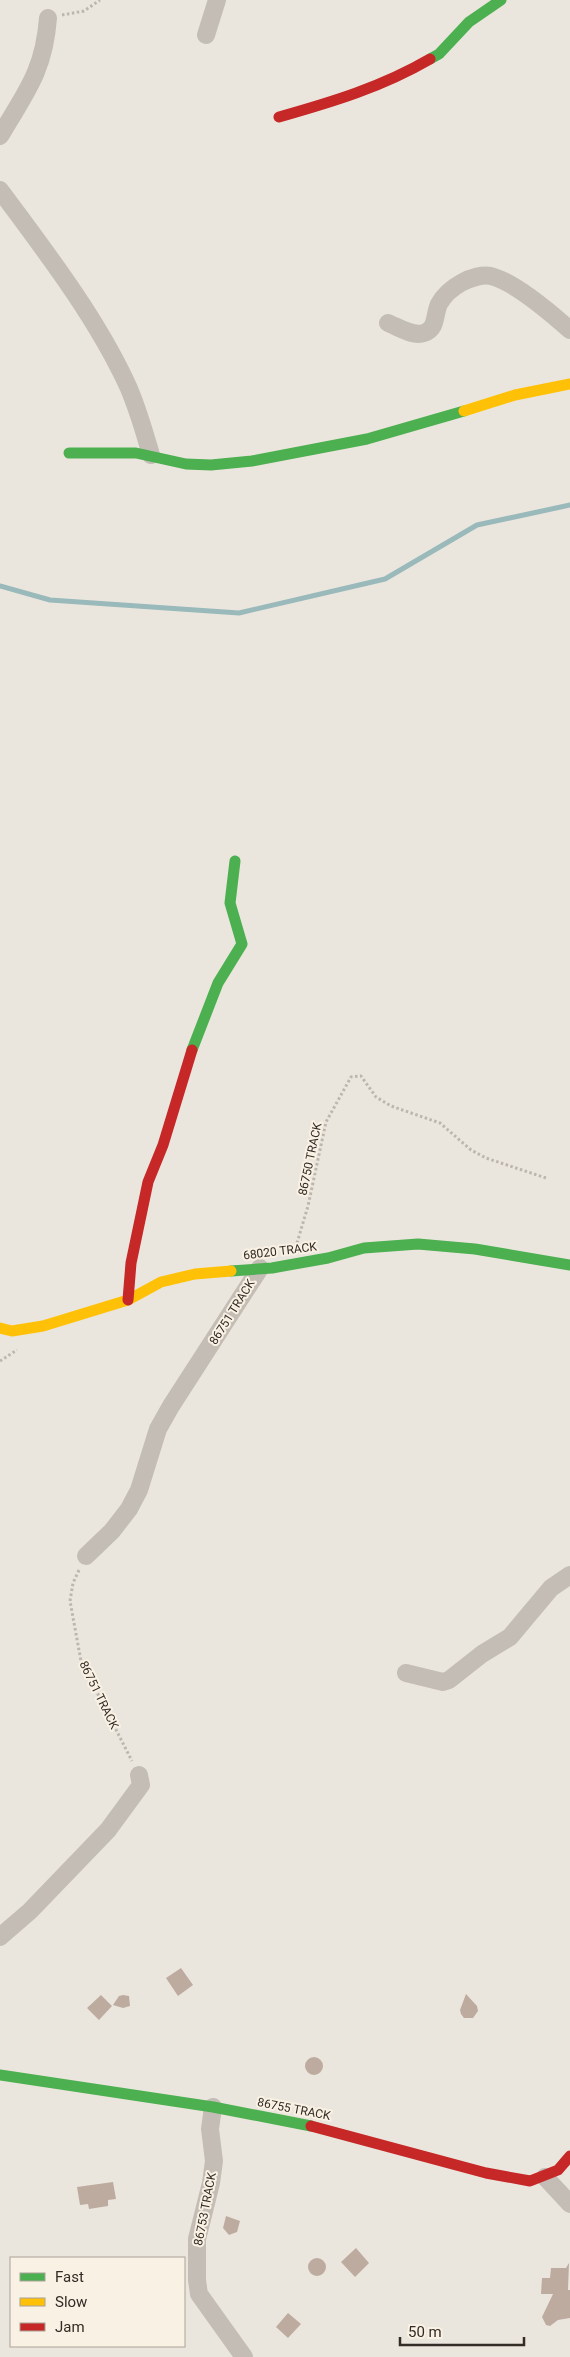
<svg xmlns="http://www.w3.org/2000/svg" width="570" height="2357" font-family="Roboto,sans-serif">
	<rect width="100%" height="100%" fill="#ebe6dd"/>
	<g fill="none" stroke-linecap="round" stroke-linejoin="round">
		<path stroke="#99b9bb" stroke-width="5" d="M0,586l50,14 189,13 146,-34 92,-54 93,-20"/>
	</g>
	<path fill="#beab9f" d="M181,1968l12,17 -15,11 -12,-18z
		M466,1994l11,12 1,5 -5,7h-9l-3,-4 -1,-4z
		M101,1995l11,11 -13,14 -12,-12z
		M123,1995l6,1 1,10 -7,2 -10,-3 6,-9z
		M305 2066a9 9 0 1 1 18 0a9 9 0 1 1-18 0Z
		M113,2182l3,17 -8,1v6l-19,3 -1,-5 -8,1 -3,-18z
		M226,2216l14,5 -3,11 -8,3 -6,-7z
		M356,2248l13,15 -14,14 -14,-15z
		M308 2267a9 9 0 1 1 18 0a9 9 0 1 1-18 0Z
		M569,2263l-1,27h2v28l-12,2 -8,6 -4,-1 -4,-8 11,-23h-12l1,-16h8l1,-10h15z
		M288,2313l13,11 -13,14 -12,-11z"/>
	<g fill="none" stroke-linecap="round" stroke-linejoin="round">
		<path stroke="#bcb6af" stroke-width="3" stroke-dasharray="2.5 2.5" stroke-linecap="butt" d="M62,15l22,-4 16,-11
			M297,1243l11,-37 18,-84 25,-45 10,-1 15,21 15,9 49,17 31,27 15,8 60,20
			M0,1361l17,-11
			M79,1570l-6,13 -3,18 11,60 51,100"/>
		<path stroke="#c3bdb6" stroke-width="18" d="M206,35l11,-35
			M0,136c26,-44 44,-65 48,-118
			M0,190c45,61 94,124 126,192 11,23 18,49 25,73
			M388,323c10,4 25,14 36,10 13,-4 10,-18 15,-29 5,-9 13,-16 22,-21 9,-5 23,-10 33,-6 23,7 58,37 76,53
			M86,1556l26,-25 17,-22 10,-19 19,-61 13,-23 89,-138
			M406,1673l37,9 6,-2 33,-26 28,-17 41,-49 19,-13
			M0,1937l30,-26 78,-81 33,-45 -2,-10
			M213,2107l-3,22 4,32 -3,22 -14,56v41l2,14 45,63
			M545,2177l25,27"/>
		<path stroke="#4caf50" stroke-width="11" d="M430,59l9,-5 30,-32 32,-22
			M69,453h67l50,11 25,1 41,-4 115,-22 97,-28
			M192,1050l26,-67 24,-39 -12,-41 5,-42
			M231,1271l41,-3 56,-10 36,-10 54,-4 57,5 95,16
			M0,2075l213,32 98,19"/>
		<path stroke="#ffc107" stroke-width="11" d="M464,411l51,-16 55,-11
			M0,1328l12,3 31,-5 85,-26 33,-18 34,-8 36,-3"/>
		<path stroke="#c62828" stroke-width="11" d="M279,117c53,-15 103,-30 151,-58
			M128,1300l3,-37 17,-81 15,-37 29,-95
			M311,2126l175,47 44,8 28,-11 12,-14"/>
	</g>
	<g text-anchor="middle" stroke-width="4" stroke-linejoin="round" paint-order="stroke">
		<g font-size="12" fill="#332b25" stroke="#f9f1e3">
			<text transform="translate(310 1159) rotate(-78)" y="4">86750 TRACK</text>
			<text transform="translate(280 1251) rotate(-7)" y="4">68020 TRACK</text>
			<text transform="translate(232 1312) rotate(-58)" y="4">86751 TRACK</text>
			<text transform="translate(99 1695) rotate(64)" y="4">86751 TRACK</text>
			<text transform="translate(294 2109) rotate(11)" y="4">86755 TRACK</text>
			<text transform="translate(205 2209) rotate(-79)" y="4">86753 TRACK</text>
		</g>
	</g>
	<rect x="10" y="2257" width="175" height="90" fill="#f9f1e3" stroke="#aaa297"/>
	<rect x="20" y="2273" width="25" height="8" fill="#4caf50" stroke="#aaa297"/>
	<text x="55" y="2282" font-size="15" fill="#332b25">Fast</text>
	<rect x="20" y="2298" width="25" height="8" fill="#ffc107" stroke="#aaa297"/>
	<text x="55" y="2307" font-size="15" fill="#332b25">Slow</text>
	<rect x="20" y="2323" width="25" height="8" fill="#c62828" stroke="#aaa297"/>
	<text x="55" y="2332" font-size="15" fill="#332b25">Jam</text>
	<path d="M400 2337v8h124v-8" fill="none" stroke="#332b25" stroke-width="2.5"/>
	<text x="408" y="2337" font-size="15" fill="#332b25" stroke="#f9f1e3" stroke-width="4" paint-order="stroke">50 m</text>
</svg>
